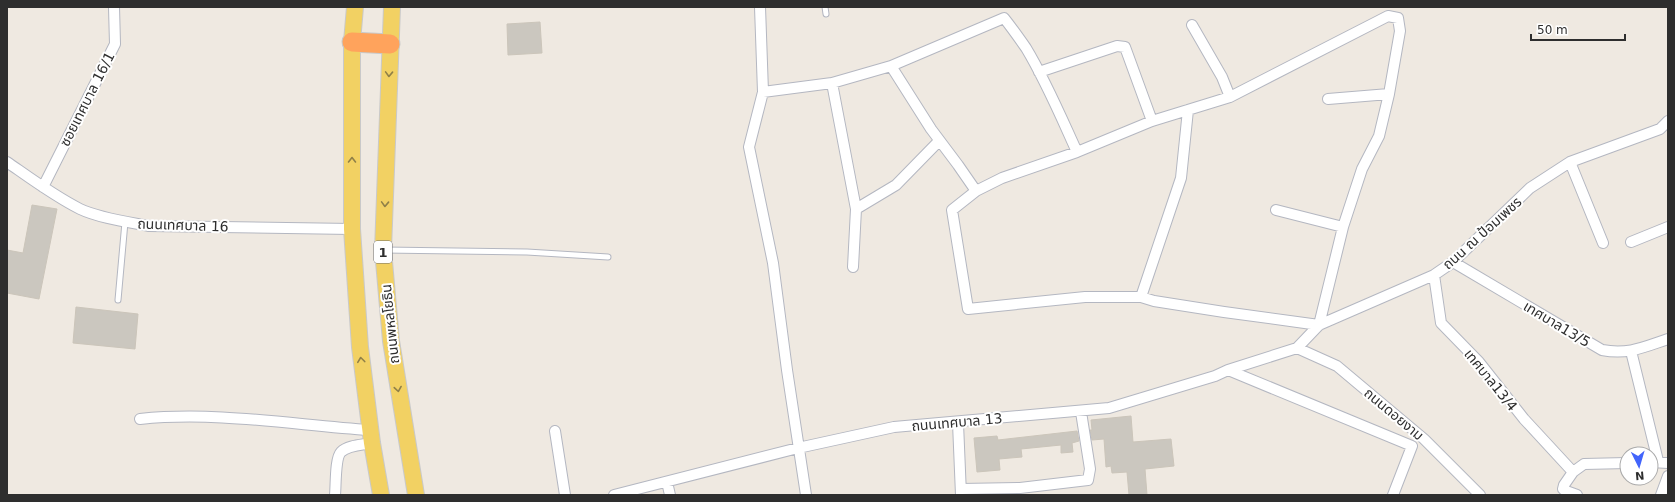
<svg xmlns="http://www.w3.org/2000/svg" width="1675" height="502" font-family="'DejaVu Sans','Noto Sans Thai',sans-serif">
	<rect width="100%" height="100%" fill="#efe9e1"/>
	<path fill="#cbc7bf" stroke="#cbc5ba" d="M540,22l2,31 -34,2 -1,-31z
		M32,205l25,4 -18,90 -32,-6v-43l16,3z
		M76,307l62,7 -3,35 -62,-6z
		M1131,416l2,26 38,-3 3,27 -29,3 2,26h-18l-2,-23 -15,1 -1,-7 -5,1 -2,-28 -12,1 -2,-10h2l-1,-10z
		M1077,431l2,10 -7,2 1,9 -12,1v-8l-40,4 1,8 -23,2 1,11 -23,2 -3,-34 23,-2 1,4z"/>
	<g fill="none" stroke-linecap="round" stroke-linejoin="round">
		<defs>
			<path id="lane" d="M825,7l1,7
				M384,250l143,2 81,5
				M118,300l7,-78"/>
			<path id="street" d="M760,7l3,85 -14,55 24,116 14,107 19,125
				M1388,16l10,2 2,13 -11,63 -10,42 -17,33 -19,58 -24,98 -95,-13 -70,-11 -13,-4h-56l-117,12 -16,-99 24,-19 26,-13 75,-26 75,-31 78,-24z
				M1192,25l30,52 8,20
				M891,66l40,63 27,36 18,26
				M1039,72l78,-26 8,1 27,74
				M832,83l24,126 -3,58
				M763,92l69,-9 59,-17 113,-48c8,10 15,20 22,30 20,33 35,69 51,104
				M1328,99l61,-5
				M7,162c23,16 47,34 73,47 19,9 48,13 69,17l203,3
				M1570,162l33,81
				M43,187l72,-143 -1,-37
				M856,209l40,-24 43,-44
				M1276,210l67,17
				M1631,242l37,-15
				M1453,262l149,88c26,5 42,-3 66,-11
				M1434,275l7,48 38,39 45,57 49,53
				M1141,297l40,-119 7,-68
				M1297,348l40,18 87,73 56,56
				M1631,351l27,110
				M1228,370l184,76 -19,49
				M140,419c77,-8 154,6 230,11
				M958,423l3,72
				M555,431l10,64
				M1651,462l17,1
				M667,482l3,13
				M961,489l59,-1 68,-8 2,-11 -9,-57
				M335,495c1,-10 0,-37 6,-43 7,-7 22,-7 31,-9
				M614,495l184,-47 96,-21 215,-19 106,-32 13,-6 69,-22 22,-23 115,-50 19,-13 77,-74 40,-26 90,-33 8,-8
				M1577,495l-11,-4 -3,-2 1,-4 9,-13 11,-8 43,-1
				M1661,495l7,-19"/>
			<path id="primary" d="M355,7l-3,35v187l8,118 12,96 9,52
				M392,7l-9,243 8,91 25,154"/>
			<path id="highway" d="M352,42l38,2"/>
		</defs>
		<use href="#lane" stroke="#b4b7c1" stroke-width="7"/>
		<use href="#street" stroke="#b4b7c1" stroke-width="12"/>
		<use href="#primary" stroke="#c9c9c9" stroke-width="18"/>
		<use href="#highway" stroke="#c9c9c9" stroke-width="21"/>
		<use href="#lane" stroke="#fff" stroke-width="5"/>
		<use href="#street" stroke="#fff" stroke-width="10"/>
		<use href="#primary" stroke="#f2d163" stroke-width="16"/>
		<use href="#highway" stroke="#ffa35c" stroke-width="19"/>
	</g>
	<defs><path id="oneway-chevron" d="M-2-3.5L2.5 0L-2 3.5" fill="none" stroke-width="1.6" stroke-linecap="round" stroke-linejoin="round"/></defs>
	<g stroke="#908048">
		<use href="#oneway-chevron" transform="translate(389 74) rotate(92)"/>
		<use href="#oneway-chevron" transform="translate(352 160) rotate(-90)"/>
		<use href="#oneway-chevron" transform="translate(385 204) rotate(92)"/>
		<use href="#oneway-chevron" transform="translate(361 360) rotate(-97)"/>
		<use href="#oneway-chevron" transform="translate(398 389) rotate(81)"/>
	</g>
	<g text-anchor="middle" stroke-width="4" stroke-linejoin="round" paint-order="stroke">
		<rect fill="#fff" stroke="#6d6d6d" stroke-width="1" x="374" y="241" width="18" height="22" rx="3"/>
		<g font-size="13" font-weight="bold" fill="#2e2e2e">
			<text x="383" y="257">1</text>
		</g>
		<g font-size="14" fill="#2e2e2e" stroke="#fff">
			<text transform="translate(87 99) rotate(-63)" y="5">ซอยเทศบาล 16/1</text>
			<text transform="translate(183 225) rotate(2)" y="5">ถนนเทศบาล 16</text>
			<text transform="translate(1482 233) rotate(-42)" y="5">ถนน ณ ป้อมเพชร</text>
			<text transform="translate(390 324) rotate(-96)" y="5">ถนนพหลโยธิน</text>
			<text transform="translate(1557 324) rotate(31)" y="5">เทศบาล13/5</text>
			<text transform="translate(1491 380) rotate(51)" y="5">เทศบาล13/4</text>
			<text transform="translate(1394 414) rotate(40)" y="5">ถนนดอยงาม</text>
			<text transform="translate(957 422) rotate(-5)" y="5">ถนนเทศบาล 13</text>
		</g>
	</g>
	<rect width="1675" height="502" fill="none" stroke="#2e2e2e" stroke-width="16"/>
	<g transform="translate(1639 466) rotate(175)"><circle r="19" fill="#ffffff" stroke="#ababab"/>
	<path d="M0-3L7 15L0 10L-7 15Z" fill="#4264fb"/>
	<text y="-6" font-size="11" font-weight="bold" text-anchor="middle" fill="#2e2e2e">N</text>
	</g>
	<path d="M1531 34v6h94v-6" fill="none" stroke="#2e2e2e" stroke-width="2"/>
	<text x="1537" y="34" font-size="12" fill="#2e2e2e" stroke="#ffffff" stroke-width="3" paint-order="stroke">50 m</text>
</svg>
